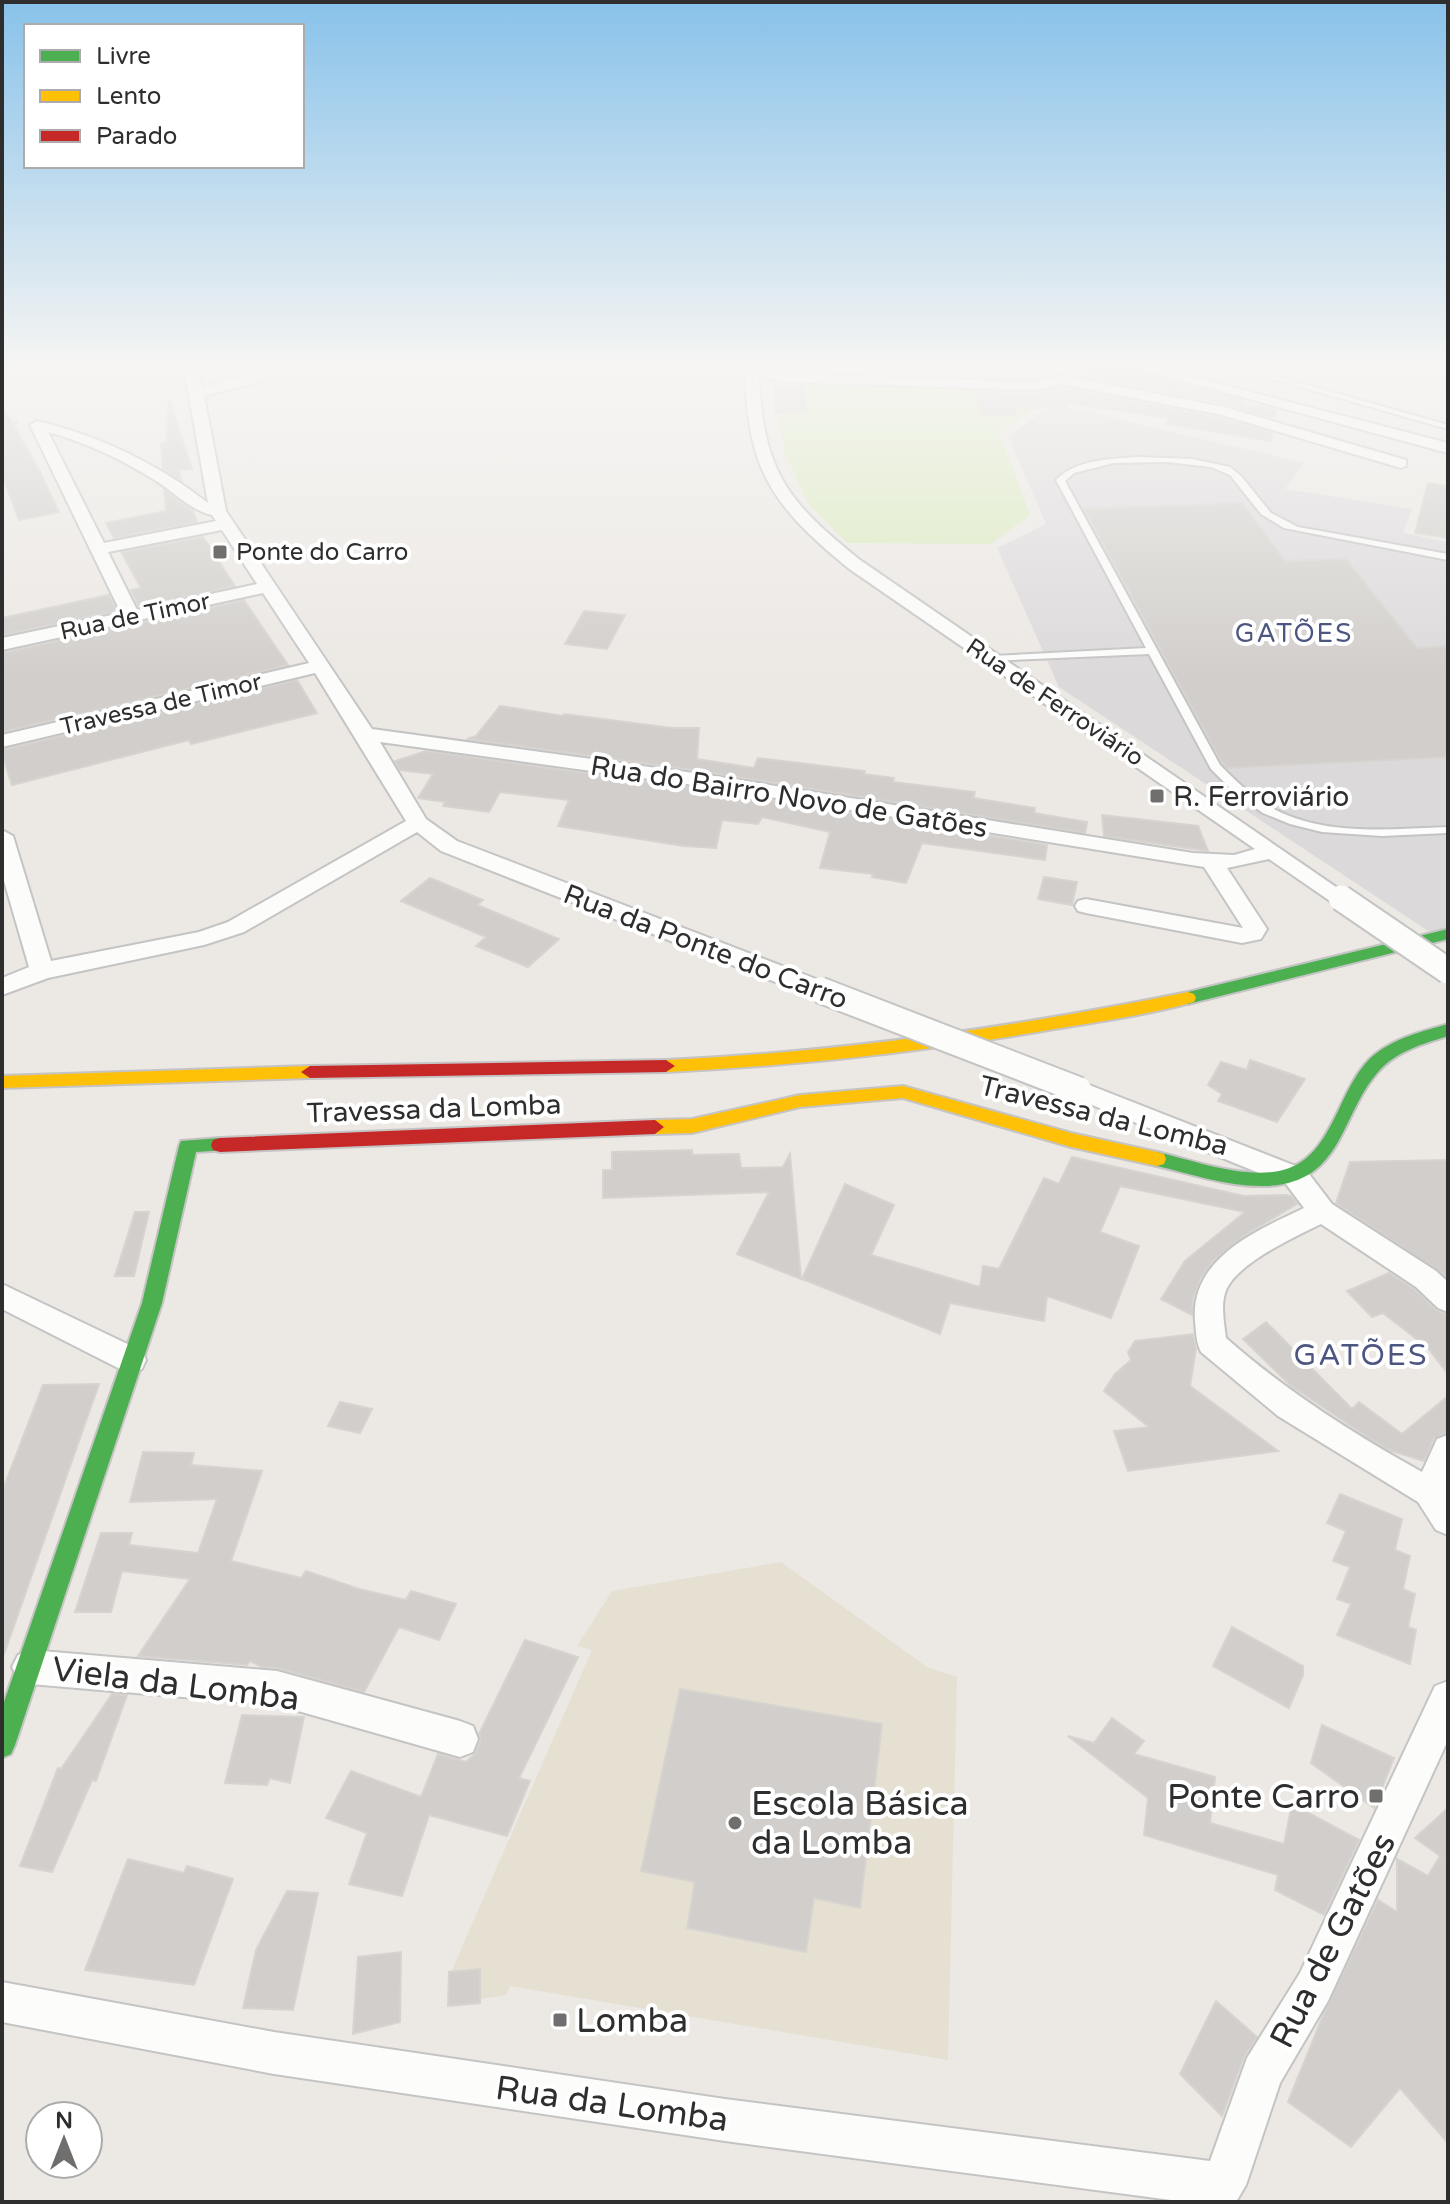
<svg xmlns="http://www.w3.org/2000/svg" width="1450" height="2204" font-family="'Varela Round',sans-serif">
	<rect width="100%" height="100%" fill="#ece8e4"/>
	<path fill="#dcd9db" d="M1054,404l250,59 -19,26 127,20 -9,24 45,9v402l-389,-257 -62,-139 49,-24 -38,-88z"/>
	<path fill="#e6e0d3" d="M781,1562l146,105 30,10 -9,383 -438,-74 -4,9 -26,4v-30l-29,3 141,-322 -15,-4 35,-55z"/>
	<path fill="#d9eabb" d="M774,383l268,8 1,11 -43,31 30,82 -39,29 -144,-1 -39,-40 -23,-49z"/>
	<path fill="#d1cecb" stroke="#d7d4d0" stroke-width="2" d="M1088,368l57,6 98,26 -4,4 37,5 -2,10 -49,-15 -143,-28z
		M775,385l29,1 3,27h-31z
		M1061,387l6,1v7l5,-6 149,29 51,15 -1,8 -105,-17 3,-6 -102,-15v3l-52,3 2,6h-34l-8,-24 60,2z
		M169,398l23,71 -14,1 4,11 -19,-12 -2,-26 5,-1z
		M2,404l38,68 19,40 -40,8 -17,-45z
		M1428,483l20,3v52l-33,-5z
		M164,490l29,21 4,11 -83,16 -8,-15 60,-12z
		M1242,503l43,58 61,-2 71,89 31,-2v111l-221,11 -5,-5 -138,-254z
		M203,537l32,49 -96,21 -8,-17 10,-2 -20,-36z
		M109,595l8,16 -115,24v-17z
		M244,600l44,65 -286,67v-79z
		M584,611l41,4 -18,34 -42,-5z
		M297,680l20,33 -126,31 -2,-4 -177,45 -10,-31v-4z
		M500,706l63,10 1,-2 108,14h27l-2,31 57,9 4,-10 107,13 -1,3 30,4 -1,4 82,10 -2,6 62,10 -1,5 53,9 -2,11 -384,-62 -234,-32 9,-3z
		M426,751l275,38 346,56 -2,15 -123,-17 -16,40 -34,-6 1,-3 -53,-6 10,-36 -68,-15 -4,7 -36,-4 -6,28 -32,-2 -126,-20 11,-26 -69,-8 -11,20 -46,-6 2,-4 -27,-4 15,-24 -33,-4 -5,-9z
		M1102,815l96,11 10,25 -104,-15z
		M1044,877l33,5 -5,23 -34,-6z
		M430,878l53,22 -6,5 82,34 -31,28 -52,-21 10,-9 -85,-36z
		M1250,1060l55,19 -28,43 -59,-21 4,-7 -14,-9 13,-23 26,8z
		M692,1150v5l47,-1 2,14 42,-1 7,-13 11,125 -64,-25 32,-62 -166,6v-28h9v-18z
		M1072,1157l172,39 41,-1 6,1 6,8 -52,31 -32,26 -13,18 -7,19 -1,17 -31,-16 24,-38 60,-49 -125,-26 -20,46 39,14 -28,72 -64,-22 -3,25 -94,-18 -10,31 -138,-55 43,-95 49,21 -23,50 109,32 3,-21 16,3 45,-91 15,6z
		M1448,1160v118l-112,-75 14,-41z
		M135,1212h14l-15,64h-19z
		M1389,1273l25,16 22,21 12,5v59l-20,-26 -45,-35 -11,4 -25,-26z
		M1266,1322l86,87 7,-7 43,32 46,-38v36l-14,6 -10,23 -35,-11 -17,-10 -82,-55 -47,-46z
		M1193,1334l3,15 -6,37 88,65 -150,20 -14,-40 35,-4 -45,-36 11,-17 16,-14 -3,-8 7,-11z
		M99,1384l-97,276v-168l41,-107z
		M340,1402l32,7 -12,24 -32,-7z
		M143,1452l51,1 -3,12 71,6 -31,90 70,17 5,-7 53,18 47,11 5,-9 45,13 -17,36 -40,-13 -35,65 -86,-24 -16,-1 -12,-6 -3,4 -109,-9 52,-77 -68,-8 -11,41h-36l26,-79h31l-3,12 69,8 19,-54 -87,3z
		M1340,1494l62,25 -7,31 15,6 -7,33 12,5 -7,33 8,3 -6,34 -73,-29 14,-31 -14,-5 13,-32 -17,-6 13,-30 -19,-8z
		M1232,1627l71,39v9l-14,33 -76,-42z
		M525,1640l53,17 -59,121 11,3 -23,55 -78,-21 -27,81 -53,-12 18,-51 -41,-15 25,-47 70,26 17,-43 28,8 10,-9 5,-13 -2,-6z
		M680,1689l202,35 -22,184 -46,-10 -8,54 -119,-24 8,-46 -54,-11z
		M112,1694l15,1 -31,86 -4,-1 -40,92 -32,-6 38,-98 3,1z
		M242,1715l62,2 -14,66 -20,-5 -3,7 -42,-2z
		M1112,1718l32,23 -10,13 81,23 -5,46 74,21 8,-40 67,36 -35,75 -49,-25 3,-15 -134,-40 4,-37 -80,-62 26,7z
		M1322,1725l72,33 -20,50 -63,-45z
		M1448,1808v335l-48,-55 -49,59 -63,-45 36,-89 54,-113 19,12v-53l31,17 12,-20 -25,-18z
		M128,1859l56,14 3,-7 46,13 -39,106 -109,-15z
		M287,1891l31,2 -25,117 -50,-2 13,-58z
		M401,1952l-1,70 -47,12 5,-77z
		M480,1969v34l-32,3 1,-34z
		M1216,2001l41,36 -13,20 -22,59 -42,-42z"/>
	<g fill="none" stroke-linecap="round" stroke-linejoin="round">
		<defs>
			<path id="lane" d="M1234,368h13l201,57v4z
				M1415,368h13l20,6v4z
				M1139,457l53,2 38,8 11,9 30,37 27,14 150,27v6l-164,-32 -23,-14 -31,-39 -19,-8 -44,-5 -54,1 -39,10 -9,8 155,284c16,16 32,32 52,43 54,29 118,21 176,19v6l-66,3 -60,-4 -32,-8 -27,-11 -26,-18 -26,-26 -62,-115 -161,7 -1,-2 5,-3 154,-8 -90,-168c21,-21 55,-21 83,-23z"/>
			<path id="street" d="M184,368h14l4,20c26,-7 54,-20 80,-20l-21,13 -57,15 22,115 146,218 329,45 492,79 41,2 21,-6 -407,-281c-75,-62 -100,-96 -103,-195l-12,-5h26l26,6 250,8 24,-7 165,32 182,53v6l-5,2 -179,-53 -161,-31 -26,6 -250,-8 -26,-6c4,96 29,126 101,184l492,338 -3,5h-16l-64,-44 -42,9 40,61 -6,10 -19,4 -156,-30 -8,-2 -3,-5 3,-5 8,-2 157,29 -39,-61 -503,-81 -321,-44 46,77 31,22 372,143 3,6 -3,6h-18l-370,-145 -24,-19 -173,100 -40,13 -156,33 -46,17v-17l27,-11 -27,-93v-44l11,6 38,125 148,-29 29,-10 178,-101 -91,-148 -313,74v-12l307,-72 -46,-70 -261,57v-12l119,-25 -91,-188 7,-4c64,15 119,42 171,82zM48,432c37,10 73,27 105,47 19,11 38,32 59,36l4,6 -112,22zM222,530l35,54 -120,26 -29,-58z
				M1135,368h23l290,75v10z
				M1079,1081l227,89 26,34 104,67 12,11v30l-10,-4 -22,-21 -95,-63c-26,13 -80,37 -94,64 -7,14 -3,34 -1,50 60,53 126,95 196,134l15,-33 11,-4v100l-12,-5 -18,-28 -140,-86 -77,-64c-5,-10 -5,-20 -6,-31 -5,-63 61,-90 109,-113l-18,-24 -216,-88 -4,-6 4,-6z
				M2,1284l140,67 4,9 -4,9 -11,3 -11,-3 -118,-60z
				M30,1650l247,21 183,50 13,5 5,13 -5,13 -13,5 -183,-52 -247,-21 -12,-5 -6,-12 6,-12z
				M1448,1681v59l-120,261 -48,82 -34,102 -10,17h-50l-461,-61 -451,-67 -272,-52v-40l272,50 451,67 485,62 37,-103 53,-85 135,-287z"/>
			<path id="fast" d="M1448,929v10l-260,65 -8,-6 8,-6z
				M1448,1024v12c-25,8 -52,15 -70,36 -39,45 -35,112 -113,114 -37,1 -73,-12 -108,-20l-7,-2 -2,-5 2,-5 7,-2c39,9 82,26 122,19 56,-11 57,-84 95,-116 21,-17 49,-24 74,-31z
				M220,1138l7,2 2,5 -2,5 -31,2 -34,151 -147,442 -4,9 -9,4v-50l140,-405 37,-157 2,-5z"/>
			<path id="slow" d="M1188,992l6,2 2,4 -2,4c-51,14 -105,21 -157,30 -123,21 -246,34 -371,40l-9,-6 9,-6c176,-8 349,-33 522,-68z
				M310,1066l9,6 -9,6 -308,10v-12z
				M903,1086l168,47 86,19 7,2 2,5 -2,5 -7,2 -86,-19 -168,-49 -103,9 -108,26 -37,1 -9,-7 9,-7 37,-1 108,-24z"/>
			<path id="jam" d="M666,1060l9,6 -9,6 -356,6 -9,-6 9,-6z
				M655,1120l9,7 -9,7 -435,18 -7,-2 -2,-5 2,-5 7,-2z"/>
		</defs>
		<use href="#lane" stroke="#c5c4c5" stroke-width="4"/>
		<use href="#street" stroke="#c5c4c5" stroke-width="4"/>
		<use href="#fast" stroke="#c5c4c5" stroke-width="4"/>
		<use href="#slow" stroke="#c5c4c5" stroke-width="4"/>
		<use href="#jam" stroke="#c5c4c5" stroke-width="4"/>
		<path stroke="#c9c9c8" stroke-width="3" stroke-dasharray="4 2" stroke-linecap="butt" d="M1353,381h54
			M2,421l15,2"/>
		<use href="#lane" fill="#fcfcfb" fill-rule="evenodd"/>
		<use href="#street" fill="#fcfcfb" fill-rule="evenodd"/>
		<use href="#fast" fill="#4caf50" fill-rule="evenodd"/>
		<use href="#slow" fill="#ffc107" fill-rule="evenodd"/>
		<use href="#jam" fill="#c62828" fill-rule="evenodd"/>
		<defs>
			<path id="street-bridge" d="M1341,898l107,73
				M820,990l259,100"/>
		</defs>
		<use href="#street-bridge" stroke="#c5c4c5" stroke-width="29" stroke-linecap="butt"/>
		<use href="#street-bridge" stroke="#fcfcfb" stroke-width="25"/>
	</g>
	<linearGradient id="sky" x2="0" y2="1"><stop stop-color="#88c2ea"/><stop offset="0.54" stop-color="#f6f5f3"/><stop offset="1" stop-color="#f6f5f3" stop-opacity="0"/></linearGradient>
	<rect width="1450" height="677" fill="url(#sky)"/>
	<g fill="#706f6e" stroke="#fff" stroke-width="3">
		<rect x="212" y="544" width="16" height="16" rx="4"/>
		<rect x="1149" y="788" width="16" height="16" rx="4"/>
		<rect x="1368" y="1788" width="16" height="16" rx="4"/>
		<circle cx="735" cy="1823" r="8"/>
		<rect x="552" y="2012" width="16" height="16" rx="4"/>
	</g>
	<g text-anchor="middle" stroke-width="8" stroke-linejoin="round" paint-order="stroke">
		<g font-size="24" fill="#2e2e2e" stroke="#fff" text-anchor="start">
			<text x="236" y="560">Ponte do Carro</text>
		</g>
		<g font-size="24" fill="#2e2e2e" stroke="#fff">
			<text transform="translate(135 616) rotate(-12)" y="8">Rua de Timor</text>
			<text transform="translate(1055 702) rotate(34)" y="8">Rua de Ferroviário</text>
			<text transform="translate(161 704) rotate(-13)" y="8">Travessa de Timor</text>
		</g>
		<g font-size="26" letter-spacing="2" fill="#4d5680" stroke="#fff">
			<text x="1294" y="642">GATÕES</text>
		</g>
		<g font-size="28" fill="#2e2e2e" stroke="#fff">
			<text transform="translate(789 796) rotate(9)" y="10">Rua do Bairro Novo de Gatões</text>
			<text transform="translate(706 946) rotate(21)" y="10">Rua da Ponte do Carro</text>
			<text transform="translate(434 1108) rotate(-2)" y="10">Travessa da Lomba</text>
			<text transform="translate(1104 1115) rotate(14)" y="10">Travessa da Lomba</text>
		</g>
		<g font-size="28" fill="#2e2e2e" stroke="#fff" text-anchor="start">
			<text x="1173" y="806">R. Ferroviário</text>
		</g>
		<g font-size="30" letter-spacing="2" fill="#4d5680" stroke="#fff">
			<text x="1361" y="1365">GATÕES</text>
		</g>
		<g font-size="34" fill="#2e2e2e" stroke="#fff">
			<text transform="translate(176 1683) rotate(7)" y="12">Viela da Lomba</text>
			<text transform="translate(1332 1940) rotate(-63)" y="12">Rua de Gatões</text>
			<text transform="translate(612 2103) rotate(8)" y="12">Rua da Lomba</text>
		</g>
		<g font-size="34" fill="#2e2e2e" stroke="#fff" text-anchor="start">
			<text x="1360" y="1808" text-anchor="end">Ponte Carro</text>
			<text x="751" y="1815">Escola Básica<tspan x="751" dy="39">da Lomba</tspan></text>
			<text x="576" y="2032">Lomba</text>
		</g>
	</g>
	<rect width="1450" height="2204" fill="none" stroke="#2e2e2e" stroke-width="8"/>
	<rect x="24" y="24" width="280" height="144" fill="#ffffff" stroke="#ababab" stroke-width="2"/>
	<rect x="40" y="50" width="40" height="12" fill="#4caf50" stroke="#ababab" stroke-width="2"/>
	<text x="96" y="64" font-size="24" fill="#2e2e2e">Livre</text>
	<rect x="40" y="90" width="40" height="12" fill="#ffc107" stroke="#ababab" stroke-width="2"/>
	<text x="96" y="104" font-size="24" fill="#2e2e2e">Lento</text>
	<rect x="40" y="130" width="40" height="12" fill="#c62828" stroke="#ababab" stroke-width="2"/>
	<text x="96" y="144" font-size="24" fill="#2e2e2e">Parado</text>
	<g transform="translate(64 2140)"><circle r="38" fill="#ffffff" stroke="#ababab" stroke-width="2"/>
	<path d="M0-6L14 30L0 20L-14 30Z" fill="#706f6e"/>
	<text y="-12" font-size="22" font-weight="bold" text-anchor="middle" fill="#2e2e2e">N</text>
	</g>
</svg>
